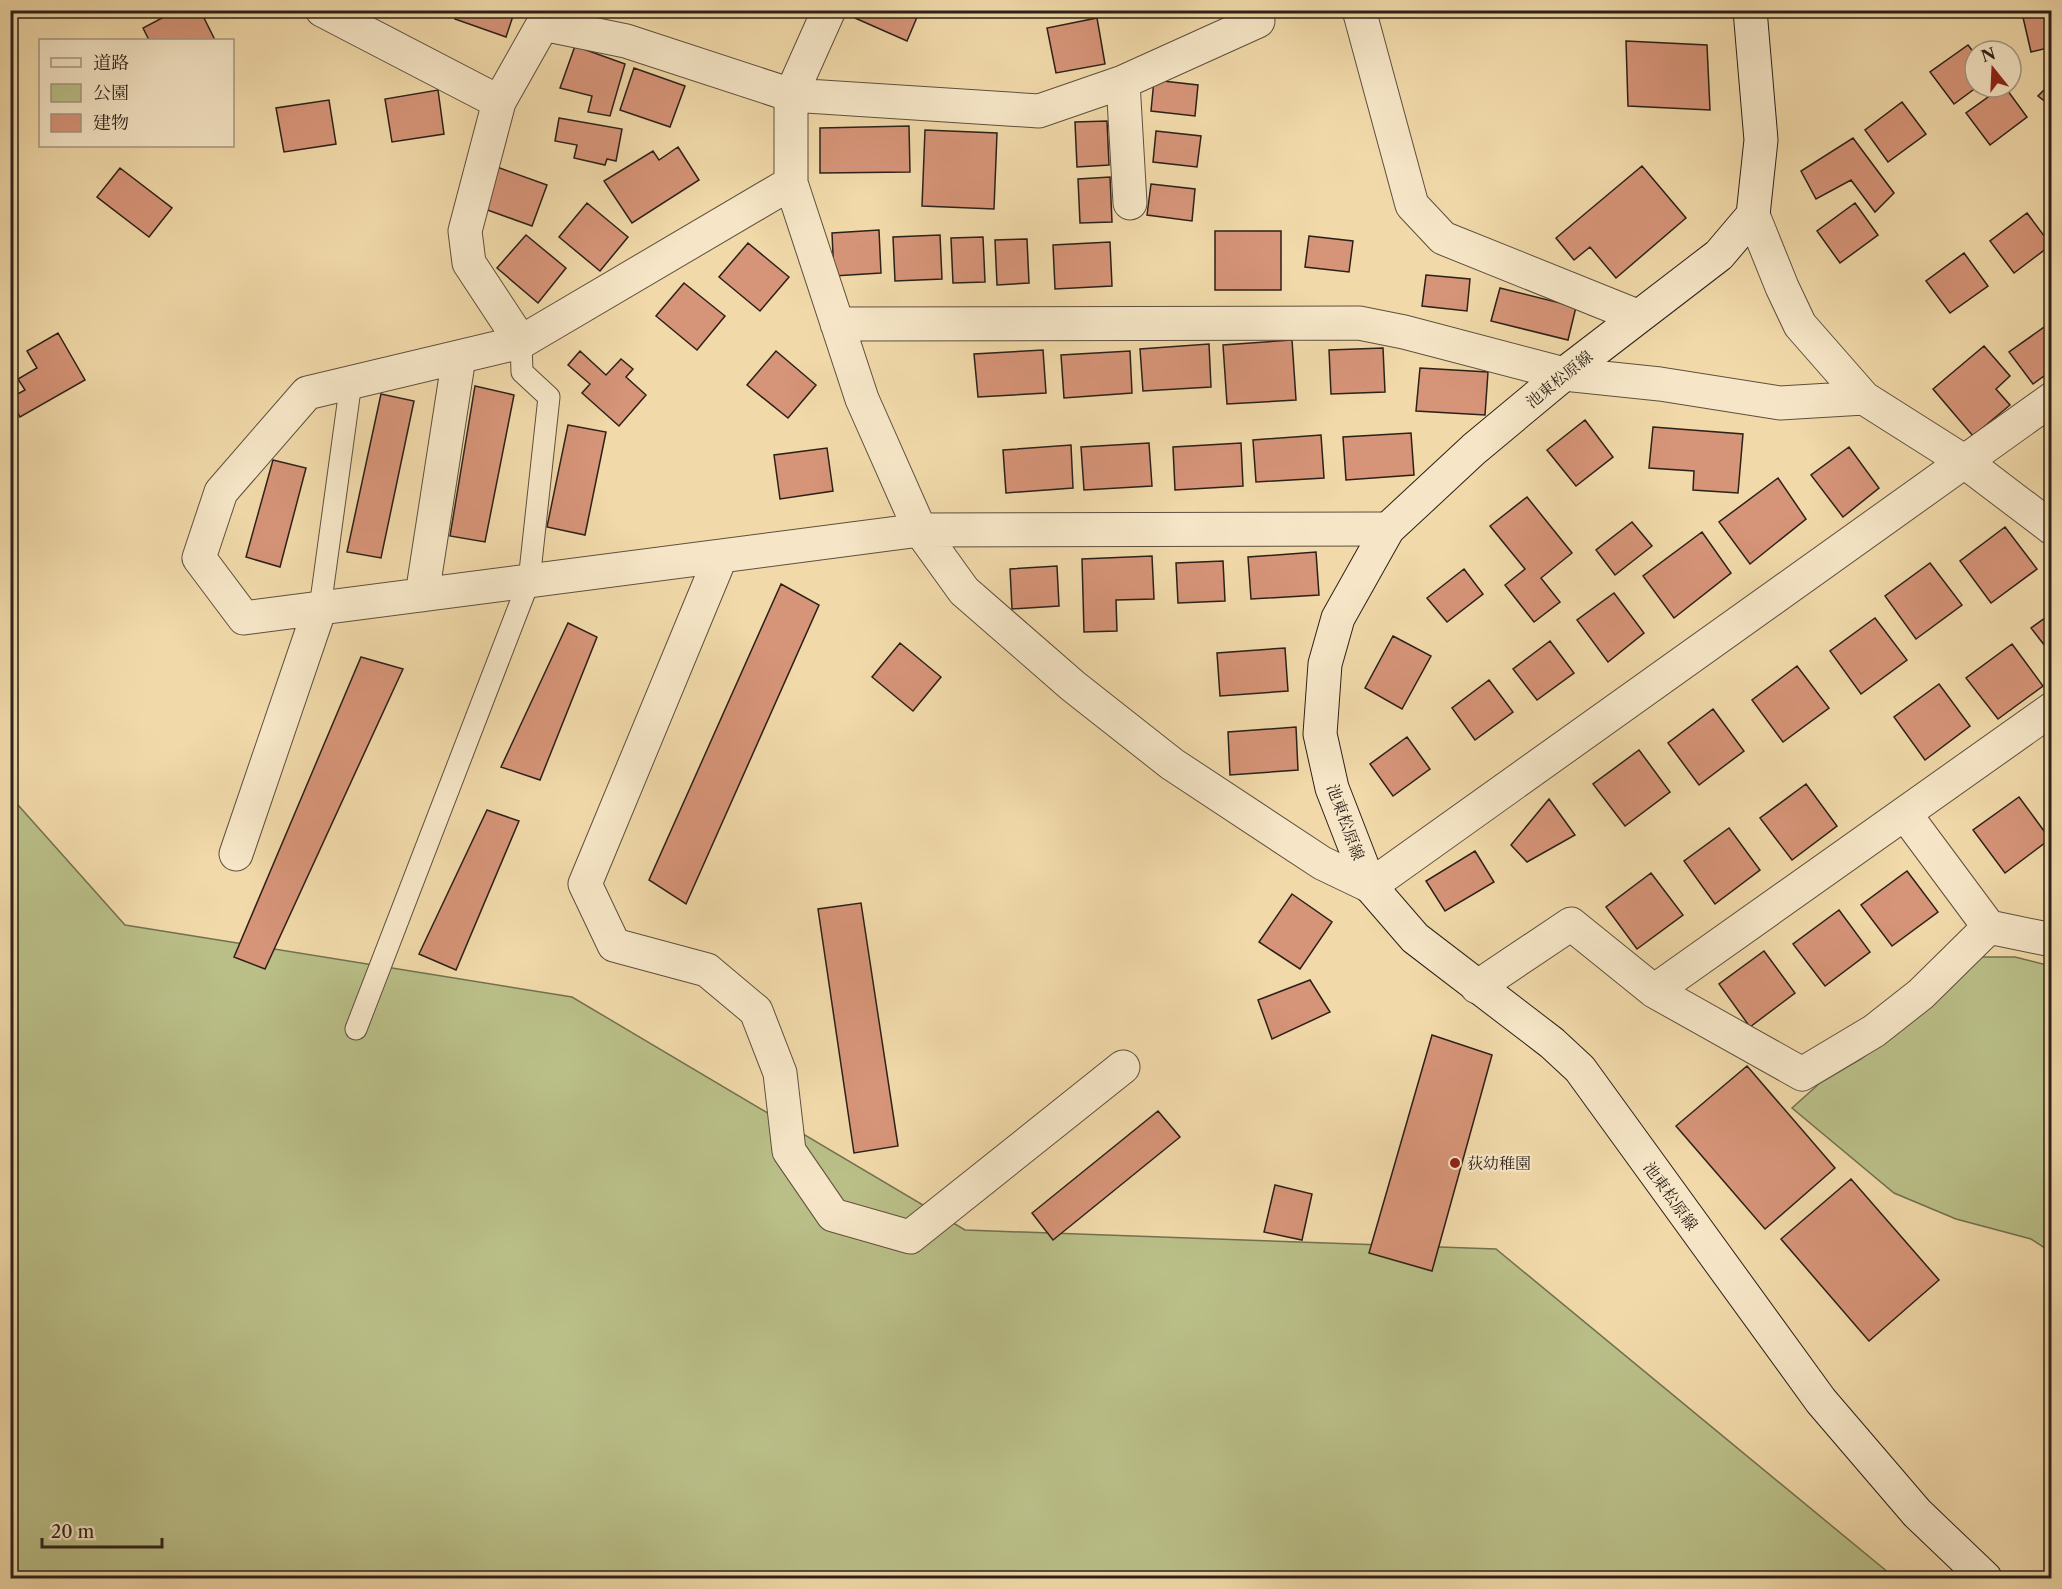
<svg xmlns="http://www.w3.org/2000/svg" width="2062" height="1589" font-family="'Libre Caslon Text','Noto Serif JP',serif">
	<rect width="100%" height="100%" fill="#f1d9a9"/>
	<filter id="stains"><feTurbulence type="fractalNoise" baseFrequency=".00333" numOctaves="4"/><feColorMatrix values="0 0 0 0 .2 0 0 0 0 .09 0 0 0 0 .02 0 0 0 .5 -.17"/></filter>
	<radialGradient id="worn" r=".72"><stop offset=".6" stop-color="#630" stop-opacity="0"/><stop offset="1" stop-color="#630" stop-opacity=".3"/></radialGradient>
	<path fill="#babf88" stroke="#737050" stroke-width="1.5" d="M10,796l115,129 447,72 393,233 531,19 399,329h-1884z
		M1977,957h38l36,9v286l-20,-13 -75,-20 -62,-26 -102,-85 28,-25 41,-24 60,-46z"/>
	<path fill="#d69478" stroke="#2c2119" stroke-width="1.5" d="M177,10h23l15,30h-66l-6,-12z
		M458,10h57l-9,27 -51,-18z
		M858,10h62l-13,31 -52,-23z
		M1671,10h46v5l-46,2z
		M2033,10h19v37l-21,5 -9,-39z
		M1097,18l8,46 -49,9 -9,-45z
		M1626,41l81,4 3,65 -82,-4z
		M1968,45l7,9v33h2l-23,17 -24,-32z
		M575,46l50,18 -15,52 -22,-4 4,-16 -32,-8z
		M634,68l51,18 -15,41 -50,-17z
		M1154,80l44,5 -3,31 -44,-5z
		M2052,82v25l-14,-11z
		M2002,87h3l22,30 -37,28 -24,-32z
		M438,90l6,44 -52,8 -7,-43z
		M329,100l7,44 -52,8 -8,-44z
		M1902,102l24,32 -38,28 -23,-32z
		M559,118l63,11 -6,32 -9,-2 -2,6 -31,-7 3,-13 -22,-4z
		M1107,121l2,44 -32,2 -2,-45z
		M909,126l1,46 -90,1v-45z
		M925,130l72,3 -3,76 -72,-3z
		M1156,131l45,5 -4,31 -44,-5z
		M1853,138l41,55 -19,19 -24,-32 -35,19 -15,-28z
		M678,147l21,33 -67,43 -28,-42 49,-30 6,9z
		M1642,166l44,52 -70,60 -26,-31 -16,13 -18,-22z
		M497,167l50,18 -15,41 -50,-18z
		M120,168l52,40 -23,29 -52,-40z
		M1110,177l2,45 -32,1 -2,-44z
		M1151,184l44,5 -3,32 -45,-6z
		M587,203l41,34 -28,34 -41,-34z
		M1855,203l23,32 -38,28 -23,-32z
		M2027,213l24,32 -37,28 -24,-32z
		M879,230l2,43 -47,3 -2,-43z
		M1215,231h66v59h-66z
		M526,235l40,33 -28,35 -41,-35z
		M940,235l2,44 -47,2 -2,-44z
		M1309,236l44,5 -4,31 -44,-5z
		M983,237l2,45 -32,1 -2,-45z
		M1027,239l2,44 -32,2 -2,-45z
		M1110,242l2,44 -57,3 -2,-44z
		M748,243l41,34 -29,34 -41,-34z
		M1964,253l24,33 -38,27 -24,-32z
		M1426,275l44,4 -3,32 -45,-5z
		M684,283l41,33 -28,34 -41,-34z
		M1500,288l76,19 -8,33 -77,-19z
		M2047,325l5,6v39l-19,14 -24,-32z
		M58,333l27,47 -65,37 -10,-19 15,-8 -7,-11 19,-11 -10,-17z
		M1292,340l4,60 -69,4 -4,-59z
		M1209,344l2,43 -68,4 -3,-42z
		M1984,346l26,30 -14,13 14,16 -37,31 -40,-47z
		M1383,348l2,44 -54,2 -2,-44z
		M1043,350l3,43 -68,4 -4,-43z
		M580,351l26,24 15,-16 12,10 -7,8 20,18 -27,31 -37,-33 8,-9 -22,-19z
		M776,351l40,34 -28,33 -41,-33z
		M1130,351l2,42 -68,5 -3,-43z
		M1420,368l68,4 -3,43 -69,-4z
		M475,386l39,9 -29,147 -35,-6z
		M381,394l33,7 -33,157 -34,-6z
		M1585,420l28,37 -37,29 -29,-36z
		M568,425l38,7 -21,103 -38,-8z
		M1653,427l90,7 -5,59 -45,-3 1,-19 -45,-3z
		M1411,433l3,42 -68,5 -3,-43z
		M1321,435l3,43 -68,4 -3,-42z
		M1149,443l3,43 -68,4 -3,-43z
		M1241,443l2,43 -68,4 -2,-43z
		M1071,445l2,43 -67,5 -3,-43z
		M1849,447l30,41 -36,29 -32,-42z
		M827,448l6,43 -53,8 -6,-44z
		M273,460l33,8 -26,99 -34,-10z
		M1778,478l28,41 -56,45 -31,-42z
		M1527,497l45,56 -31,25 19,24 -26,20 -29,-37 20,-16 -35,-43z
		M1632,522l20,24 -37,29 -19,-25z
		M2005,527l32,42 -46,34 -31,-42z
		M1702,532l29,41 -57,45 -31,-42z
		M1316,552l3,43 -68,4 -3,-42z
		M1152,556l2,43 -38,1 1,31 -33,1 -2,-73z
		M1223,561l2,40 -47,2 -2,-40z
		M1930,563l32,42 -46,34 -31,-43z
		M1057,566l2,40 -47,3 -2,-40z
		M1464,569l19,25 -36,28 -20,-24z
		M781,584l38,21 -133,299 -37,-24z
		M1614,593l30,40 -36,29 -31,-42z
		M2052,613v42l-21,-27z
		M1875,618l32,42 -46,34 -31,-43z
		M568,623l29,14 -57,143 -39,-13z
		M1393,636l38,20 -29,53 -37,-21z
		M1550,641l24,32 -37,27 -24,-31z
		M900,643l41,34 -28,34 -41,-34z
		M2012,644l31,42 -45,33 -32,-41z
		M1285,648l3,43 -68,5 -3,-43z
		M361,657l42,12 -138,300 -31,-12z
		M1797,666l32,42 -46,34 -31,-42z
		M1489,680l24,32 -38,28 -23,-32z
		M1939,684l31,42 -45,34 -31,-43z
		M1713,709l31,42 -45,34 -31,-42z
		M1296,727l2,43 -68,5 -2,-43z
		M1407,737l23,32 -37,27 -23,-32z
		M1639,750l31,42 -45,34 -32,-42z
		M1806,784l31,42 -45,34 -32,-42z
		M2019,797l31,42 -45,34 -32,-43z
		M1549,799l26,36 -48,27 -16,-17z
		M487,810l32,11 -63,149 -37,-16z
		M1729,828l31,42 -45,34 -31,-43z
		M1475,851l19,31 -49,29 -19,-30z
		M1907,871l31,41 -46,34 -31,-41z
		M1651,873l32,42 -46,34 -31,-42z
		M1292,894l40,28 -32,47 -41,-27z
		M861,903l37,243 -44,7 -36,-244z
		M1839,910l31,42 -45,34 -32,-42z
		M1764,951l31,42 -45,34 -31,-43z
		M1310,980l20,32 -58,27 -14,-39z
		M1432,1035l60,20 -60,216 -63,-18z
		M1747,1066l88,102 -70,61 -89,-103z
		M1158,1111l22,26 -127,103 -21,-27z
		M1851,1179l88,101 -70,61 -88,-102z
		M1275,1185l37,9 -10,46 -38,-8z"/>
	<g fill="none" stroke-linecap="round" stroke-linejoin="round">
		<defs>
			<path id="lane" d="M320,608l31,-226
				M356,1029l173,-448 20,-184 -27,-25 -1,-30"/>
			<path id="street" d="M322,10l177,92 44,-78 83,17 165,54 248,16 84,-29 135,-61
				M829,10l-38,85v88l71,216 58,131 44,61 109,95 99,78 150,99 48,23 682,-487
				M1359,10l53,195 31,33 194,78
				M1123,82l7,121
				M499,102l-34,129 4,32 52,79
				M791,183l-270,159 -214,51 -86,99 -22,66 45,60 676,-88 468,-1
				M1753,215l29,72 18,38 64,73 101,64 87,66
				M837,324l522,-1 45,9 160,42 96,10 120,19 84,-5
				M721,556l-136,328 29,61 93,25 49,41 24,62 9,78 44,64 77,22 213,-170
				M422,595l37,-238
				M1905,814l84,113 63,13
				M236,854l84,-246
				M1477,987l94,-63 83,67 398,-282
				M1654,991l148,83 72,-43 47,-37 68,-67"/>
			<path id="secondary" d="M1750,10l11,130 -8,75 -34,40 -155,119 -90,75 -86,80 -50,89 -13,46 -5,70 12,54 38,98 45,52 137,105 28,26 241,332 96,112 68,65"/>
		</defs>
		<use href="#lane" stroke="#5d4f3d" stroke-width="23"/>
		<use href="#street" stroke="#5d4f3d" stroke-width="35"/>
		<use href="#secondary" stroke="#2c2119" stroke-width="35"/>
		<use href="#lane" stroke="#f6e6c7" stroke-width="21"/>
		<use href="#street" stroke="#f6e6c7" stroke-width="33"/>
		<use href="#secondary" stroke="#f6e6c7" stroke-width="33"/>
	</g>
	<circle fill="#8f2418" stroke="#f6e6c7" stroke-width="2" cx="1455" cy="1163" r="6"/>
	<g text-anchor="middle" stroke-width="4.5" stroke-linejoin="round" paint-order="stroke">
		<g font-size="16" fill="#2c2119" stroke="#f6e6c7">
			<text transform="translate(1559 379) rotate(-39)" y="6">池東松原線</text>
			<text transform="translate(1346 822) rotate(70)" y="6">池東松原線</text>
			<text transform="translate(1671 1196) rotate(54)" y="6">池東松原線</text>
		</g>
		<g font-size="16" fill="#2c2119" stroke="#f6e6c7" text-anchor="start">
			<text x="1467" y="1169">荻幼稚園</text>
		</g>
	</g>
	<rect width="2062" height="1589" fill="none" stroke="#f1d9a9" stroke-width="36"/>
	<rect x="12" y="12" width="2038" height="1565" fill="none" stroke="#2c2119" stroke-width="3"/>
	<rect x="18" y="18" width="2026" height="1553" fill="none" stroke="#2c2119" stroke-width="1.5"/>
	<rect x="39" y="39" width="195" height="108" fill="#f6e6c7" stroke="#a59781" stroke-width="1.5"/>
	<rect x="51" y="58" width="30" height="9" fill="#f6e6c7" stroke="#a59781" stroke-width="1.5"/>
	<text x="93" y="69" font-size="18" fill="#2c2119">道路</text>
	<rect x="51" y="84" width="30" height="18" fill="#babf88" stroke="#a59781" stroke-width="1.5"/>
	<text x="93" y="99" font-size="18" fill="#2c2119">公園</text>
	<rect x="51" y="114" width="30" height="18" fill="#d69478" stroke="#a59781" stroke-width="1.5"/>
	<text x="93" y="129" font-size="18" fill="#2c2119">建物</text>
	<g transform="translate(1993 69) rotate(342)"><circle r="28" fill="#f6e6c7" stroke="#a59781" stroke-width="1.5"/>
	<path d="M0-4.5L10 22L0 15L-10 22Z" fill="#8f2418"/>
	<text y="-9" font-size="16" font-weight="bold" text-anchor="middle" fill="#2c2119">N</text>
	</g>
	<path d="M42 1538v9h120v-9" fill="none" stroke="#2c2119" stroke-width="3"/>
	<text x="51" y="1538" font-size="18" fill="#2c2119" stroke="#f6e6c7" stroke-width="4.5" paint-order="stroke">20 m</text>
	<rect width="100%" height="100%" filter="url(#stains)"/>
	<rect width="100%" height="100%" fill="url(#worn)"/>
</svg>
